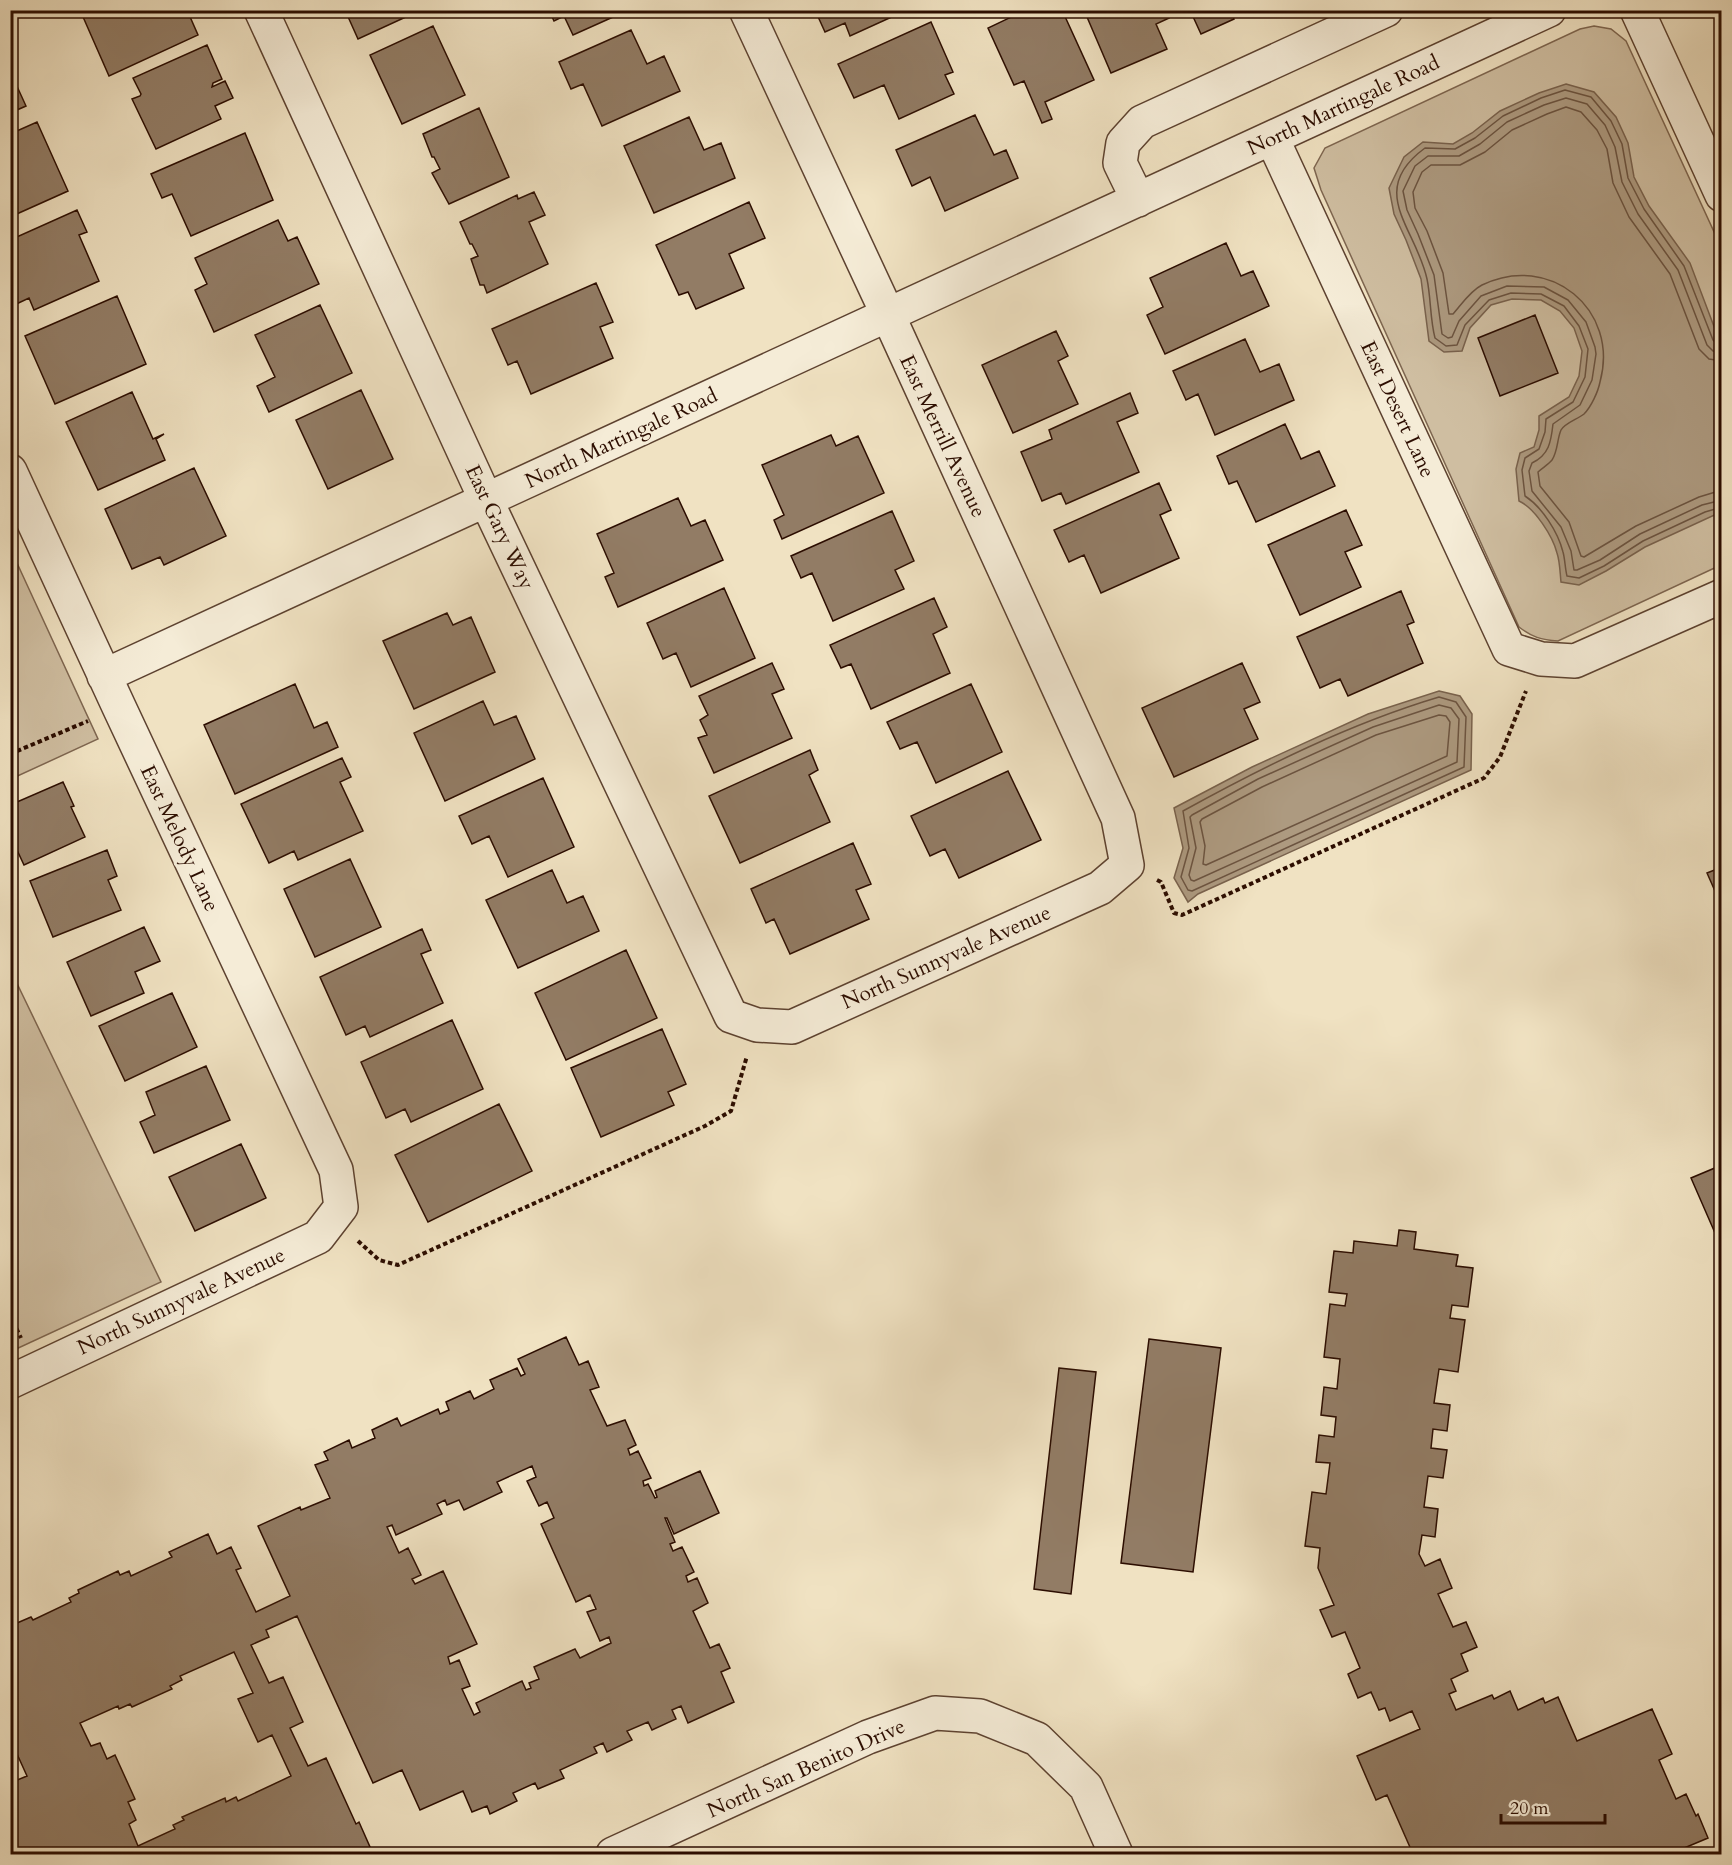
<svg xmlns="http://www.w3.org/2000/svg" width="1732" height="1865" font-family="Cardo,serif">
	<rect width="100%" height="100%" fill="#f0e2c2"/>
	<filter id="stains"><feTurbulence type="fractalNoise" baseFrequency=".00333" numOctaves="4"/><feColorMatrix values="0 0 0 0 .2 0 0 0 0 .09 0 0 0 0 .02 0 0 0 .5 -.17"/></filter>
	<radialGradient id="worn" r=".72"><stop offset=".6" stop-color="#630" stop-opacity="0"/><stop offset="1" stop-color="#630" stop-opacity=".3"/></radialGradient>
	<path fill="#cfbea1" stroke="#7e6650" stroke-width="1.5" d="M1594,26l17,3 15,12 95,206v318l-163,76c-17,-1 -26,-4 -39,-14l-198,-437 -7,-22 11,-20 255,-119z
		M11,550l87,189 -87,40h-1z
		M11,971l150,311 -147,68 -4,-8z"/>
	<path fill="#ad9a80" stroke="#79624d" stroke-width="1.5" d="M1566,84l28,8 22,25 12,26 6,34 15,29 41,57 31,82v167l-76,35 -39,24 -27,14 -18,-3c-1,-9 -1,-20 -4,-29 -4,-16 -22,-45 -38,-52l-3,-32 4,-16 14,-6 5,-17v-14l30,-19 10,-21 3,-25 -8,-23 -14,-17 -19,-11 -29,-1 -21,6 -21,23 -8,23 -18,1 -15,-11 -8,-62 -15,-39 -12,-26 -5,-26 15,-31 19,-15 30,2 19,-11 28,-22 39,-18z
		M1439,691l21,5 12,18 -1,56 -273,124 -10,8 -14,-24 9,-30 -9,-40 78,-41 116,-53z"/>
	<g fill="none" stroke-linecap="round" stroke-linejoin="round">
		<path stroke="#6c5440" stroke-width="1.5" d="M1722,345l-5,-1 -4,-4 -29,-74 -40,-57 -16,-31 -6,-34 -11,-23 -20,-24 -26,-7 -24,8 -38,18 -28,22 -20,11 -30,-1c-59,43 -9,80 2,131 4,19 3,40 8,59l11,8 11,-1 8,-20 24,-25 22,-7 30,1 23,12 15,20 9,23 -3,28 -12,25 -27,17 -1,13 -6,17 -14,9 -3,12 3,26c17,11 33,36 38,56 2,7 2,16 4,24l12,2 25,-12 39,-25 62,-29 17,-5
			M1722,352l-9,-1 -6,-6 -29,-75 -40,-56 -16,-32 -7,-35 -10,-22 -18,-21 -21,-6 -22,7 -37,17 -27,22 -21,12h-31l-13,10 -12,25 4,19 11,24 16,41 8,59 6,4 4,-1 7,-16 22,-25 26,-10 37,1 24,13 18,22 9,25 1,7 -4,26 -12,25 -27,19c-2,18 -4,31 -21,39l-3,8 3,20 29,36 10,24 3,19h3l23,-10 40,-26 62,-29 20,-5
			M1722,361l-13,-2 -10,-10 -29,-75 -41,-57 -16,-34 -6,-34 -10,-19 -16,-18 -15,-5 -19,7 -35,16 -27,22 -25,13h-29l-9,7 -9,20 2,16 12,23 16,42 6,41h4c8,-9 17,-23 29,-29 67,-33 138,24 118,97 -2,10 -9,25 -16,32 -6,5 -19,9 -23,16 -4,9 -3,21 -9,30 -4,5 -10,8 -14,12l2,14 29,36 12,34 3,1 52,-31 63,-29 23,-7
			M1439,697l17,5 10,15 -2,50 -272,124 -4,-1 -7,-13 8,-29 -6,-37c82,-45 166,-87 256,-114z
			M1439,705l12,3 8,11 -2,43 -263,119 -3,-1 -2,-5 7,-27 -6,-31 2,-2 66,-36 115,-52z
			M1439,715l7,1 4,6 -3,34 -241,109 -3,-1 2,-18 -5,-24 2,-3 60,-32 114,-52z"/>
	</g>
	<path fill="#927c65" stroke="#2c0d00" stroke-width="1.5" fill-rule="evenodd" d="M80,10h107l11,25 -89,41z
		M345,10h76l-63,29z
		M549,10h72l1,3 -49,22 -9,-19 -10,5z
		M815,10h92l-57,26 -5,-13 -20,9z
		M1026,10h36l32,70 -49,22 7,17 -10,4 -18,-42 -10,4 -26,-57z
		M1084,10h82l3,8 -13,6 11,25 -56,24z
		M1190,10h40l4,9 -33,15z
		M931,22l22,50 -8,3 9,19 -55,25 -15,-34 -30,13 -16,-34z
		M433,26l32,69 -63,29 -32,-69z
		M631,30l16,34 17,-8 16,35 -78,35 -19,-42 -12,5 -12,-27z
		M207,45l15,34 -9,4 -1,4 13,-6 8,17 -18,8 6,13 -65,30 -24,-50 8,-3 1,-2 -8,-16z
		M10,71l16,35 -16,7z
		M479,108l30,69 -60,27 -17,-31 8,-4 -6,-12h-2l-9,-23z
		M975,115l19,40 12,-5 12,28 -73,33 -15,-34 -18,9 -16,-36z
		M689,117l15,33 17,-7 14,35 -81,35 -30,-67z
		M37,122l31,69 -58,26v-83z
		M245,133l28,67 -82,36 -19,-42 -10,4 -11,-24z
		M534,192l11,23 -16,7 19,42 -61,29 -3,-8h-4l-9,-26 7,-3 -6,-12h-2l-10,-22 57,-27 1,4z
		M749,202l16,36 -36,16 15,34 -48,21 -8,-17 -9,3 -23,-50z
		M77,210l10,22 -8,3 20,46 -65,29 -5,-12 -19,9v-67z
		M278,220l10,21 9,-4 22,47 -105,48 -19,-42 12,-6 -12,-26z
		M1226,243l15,33 12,-5 16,35 -104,48 -18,-39 16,-8 -13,-29z
		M596,283l17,39 -13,5 13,31 -82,36 -14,-33 -9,4 -16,-36z
		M117,296l29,68 -91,40 -30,-68z
		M320,305l32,68 -83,39 -12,-26 18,-9 -20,-42z
		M1535,315l23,58 -58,23 -22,-58z
		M1056,331l12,25 -10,5 20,43 -65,29 -31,-68z
		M1245,339l15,33 19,-8 15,36 -79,35 -17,-41 -12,6 -13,-29z
		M361,390l32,69 -65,30 -32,-69z
		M132,392l21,47 11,-5 -8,5 9,21 -67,30 -32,-68z
		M1130,393l8,20 -21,9 22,50 -73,32 -5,-11 -19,8 -21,-49 31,-13 -3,-9z
		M1285,424l16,35 18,-8 16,35 -79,36 -19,-41 -8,3 -12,-28z
		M831,435l5,11 22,-10 26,57 -102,46 -8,-19 10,-5 -22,-50z
		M194,468l32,68 -62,29 -4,-8 -28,12 -27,-60z
		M1159,483l12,27 -11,5 19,43 -78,35 -17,-38 -15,7 -15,-32z
		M678,498l13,28 14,-6 18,40 -105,47 -13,-30 9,-4 -17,-39z
		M1346,510l16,35 -17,7 16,35 -61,28 -32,-70z
		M892,511l22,50 -19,9 9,19 -71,32 -21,-48 -11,5 -10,-22z
		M724,588l31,70 -64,29 -15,-34 -13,6 -16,-36z
		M1401,591l13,31 -7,3 16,38 -75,33 -8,-17 -20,9 -23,-51z
		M934,598l13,29 -14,7 17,39 -79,36 -20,-45 -10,4 -11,-23z
		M447,613l6,12 18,-8 24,55 -81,37 -31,-68z
		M772,663l12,26 -12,5 20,44 -78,35 -16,-35 9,-3 -7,-15 8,-5 -9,-19z
		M1242,663l18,39 -16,7 14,30 -84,38 -32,-69z
		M295,684l19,44 13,-6 11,25 -103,47 -31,-69z
		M971,684l31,68 -66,31 -19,-41 -17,7 -13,-27z
		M483,701l11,24 22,-9 19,43 -90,42 -31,-68z
		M810,750l8,20 -9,5 21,47 -90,41 -31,-67z
		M342,758l9,19 -11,5 23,49 -65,29 -4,-9 -25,12 -28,-59z
		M1008,771l33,69 -82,38 -14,-29 -15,7 -19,-40z
		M543,778l31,69 -66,30 -19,-41 -17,8 -13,-28z
		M63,782l11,24 -3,1 14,30 -61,28 -14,-30v-30z
		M853,843l18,41 -15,6 13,29 -79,35 -16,-35 -8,4 -15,-34z
		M107,850l10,26 -9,4 13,30 -68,27 -23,-56z
		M350,859l31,68 -66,30 -31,-68z
		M1722,867v40l-15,-34z
		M552,870l15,33 16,-7 16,35 -81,37 -32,-68z
		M144,927l16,34 -25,11 9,21 -53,23 -24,-54z
		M422,929l9,21 -10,4 22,49 -73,34 -5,-11 -19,9 -26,-58z
		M626,950l31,68 -91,42 -31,-67z
		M172,993l25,54 -72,34 -26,-55z
		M452,1020l31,69 -72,33 -6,-13 -19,9 -25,-56z
		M662,1029l24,55 -18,8 6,13 -73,32 -30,-69z
		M206,1066l24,54 -76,33 -14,-31 15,-7 -9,-23z
		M499,1104l33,67 -104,51 -33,-67z
		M241,1144l25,54 -71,33 -26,-54z
		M1722,1165v84l-31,-71z
		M1399,1230l17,2 -2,17 44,6 -2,11 17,2 -5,39 -16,-2 -2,13 15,2 -7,52 -19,-3 -5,34 16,2 -3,26 -14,-2 -2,19 16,2 -4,28 -15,-2 -4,31 14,2 -3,28 -13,-2 -3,19 6,12 15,-7 12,29 -14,6 15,33 13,-5 11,25 -16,7 7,17 -17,8 5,12 -7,3 7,16 36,-15 2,4 16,-8 8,19 25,-12 2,5 13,-6 19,44 75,-32 20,45 -13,6 17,39 10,-5 10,22 2,-2 10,24 -38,16h-257l-26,-59 -11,5 -19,-44 63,-27 -8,-18 -22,10 -5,-13 -6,2 -8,-18 -13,6 -10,-24 12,-6 -15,-36 -13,5 -12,-27 14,-5 -16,-37 2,-20 -15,-2 7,-54 14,2 4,-31 -14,-1 3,-27 15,2 2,-20 -15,-2 3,-28 13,2 3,-30 -16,-2 6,-53 15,2 2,-12 -18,-2 5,-41 19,2 1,-12 43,5z
		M566,1337l13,28 9,-4 11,26 -9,3 17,36 18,-6 11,25 -8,4 2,6 8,-4 13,27 -8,3 1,5 4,-2 7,14 2,-1 -2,-6 45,-20 19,42 -45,21 -7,-16h-2l10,24 -5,2 3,7 9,-4 12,25 -8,4 2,6 9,-4 11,25 -15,8 17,37 9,-4 11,24 -9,4 13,30 -46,21 -7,-17 -9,4 4,9 -24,11 -4,-8 -21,9 5,9 -25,12 -4,-9 -9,4 3,6 -37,17 4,8 -26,11 -3,-6 -22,10 4,8 -27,13 -3,-8 -15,6 -9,-21 -43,19 -18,-40 -29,13 -76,-167 -31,14 3,7 -18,8 18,38 14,-6 20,45 -13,6 18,38 18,-8 30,66 3,-2 11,25 -15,7h-325l-3,-5 -17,5v-71l17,-7 -10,-22 -7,3v-131l21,-9 2,3 38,-18 -2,-4 10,-5 -1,-3 40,-19 2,4 9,-4 2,5 41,-19 -3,-5 39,-18 9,20 14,-7 10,21 -5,2 20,42 34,-16 -32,-70 42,-19 1,3 29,-12 -15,-33 13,-5 -4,-8 25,-12 3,8 23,-10 -3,-8 25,-12 4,8 37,-17 2,5 9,-4 -3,-8 24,-11 4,8 20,-10 -4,-9 27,-12 4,8 4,-2 -7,-15zM532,1466l4,11 -9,4 12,25 8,-4 7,16 -13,6 35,78 14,-7 6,14 -9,3 13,29 9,-4 2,6 -31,15 -5,-9 -41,18 5,12 -10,4 2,5 -5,2 -4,-9 -46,22 4,9 -6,3 -12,-26 8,-3 -11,-26 -9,4 -2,-7 29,-13 -34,-73 -28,13 -3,-5 9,-4 -13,-27 -9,5 -12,-26 5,-2 4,10 46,-21 -5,-10 8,-4 2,5 12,-5 5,10 38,-18 -5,-10zM234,1652l19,41 -15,6 20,43 14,-7 19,41 -53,25 -2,-4 -10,5 -1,-4 -43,19 2,3 -11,5 2,4 -37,17 -9,-22 7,-4 -8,-18 7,-3 -20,-44 -8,4 -7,-16 -9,3 -11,-23 38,-17 1,3 11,-5 2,3 40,-18 -2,-3 12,-6 -2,-4z
		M1149,1339l72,9 -28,224 -72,-9z
		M1059,1368l37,4 -25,222 -37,-5z"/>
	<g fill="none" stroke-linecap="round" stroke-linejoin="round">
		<defs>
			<path id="minor" d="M261,10l225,490 245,516 26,9 35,2 308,-139 27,-23 -9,-47 -230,-503 -142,-305
				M1637,10l85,185
				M1272,138l237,511 32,10 34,2 147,-65
				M1138,200l-18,-37 3,-20 19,-21 244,-112
				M10,471l109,236 217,463 5,37 -23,30 -308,145
				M104,676l1445,-666
				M613,1854l255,-117 67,-24 45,3 57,23 49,48 30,67"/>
		</defs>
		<use href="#minor" stroke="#5d4230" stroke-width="36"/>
		<path stroke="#2c0d00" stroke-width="4" stroke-dasharray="4.5 3" stroke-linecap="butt" d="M10,754l78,-33
			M1157,880l4,2 13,31 8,2 302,-137 16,-21 26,-66
			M358,1241l21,19 19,5 307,-139 26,-15 16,-55
			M10,1315l11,23"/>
		<use href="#minor" stroke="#f5ecd7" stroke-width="33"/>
	</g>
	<g text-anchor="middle" stroke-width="6" stroke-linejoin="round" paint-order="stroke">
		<g font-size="21" fill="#2c0d00" stroke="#f5ecd7">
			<text transform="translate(1343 105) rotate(-25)" y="7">North Martingale Road</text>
			<text transform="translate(1398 409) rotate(65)" y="7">East Desert Lane</text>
			<text transform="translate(943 436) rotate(65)" y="7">East Merrill Avenue</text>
			<text transform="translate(621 438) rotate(-25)" y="7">North Martingale Road</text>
			<text transform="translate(500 527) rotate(65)" y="7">East Gary Way</text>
			<text transform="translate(180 838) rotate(65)" y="7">East Melody Lane</text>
			<text transform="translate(946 957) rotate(-24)" y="7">North Sunnyvale Avenue</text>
			<text transform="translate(181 1301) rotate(-25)" y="7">North Sunnyvale Avenue</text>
			<text transform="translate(806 1768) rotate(-24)" y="7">North San Benito Drive</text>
		</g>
	</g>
	<rect width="1732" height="1865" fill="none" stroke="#f0e2c2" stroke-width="36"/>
	<rect x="12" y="12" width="1708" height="1841" fill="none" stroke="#2c0d00" stroke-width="3"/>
	<rect x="18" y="18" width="1696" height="1829" fill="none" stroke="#2c0d00" stroke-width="1.5"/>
	<path d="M1501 1814v9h104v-9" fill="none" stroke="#2c0d00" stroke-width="3"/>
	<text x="1510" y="1814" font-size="18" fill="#2c0d00" stroke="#f5ecd7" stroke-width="4.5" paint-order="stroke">20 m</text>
	<rect width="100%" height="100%" filter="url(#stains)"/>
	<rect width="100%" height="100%" fill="url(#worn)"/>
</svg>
